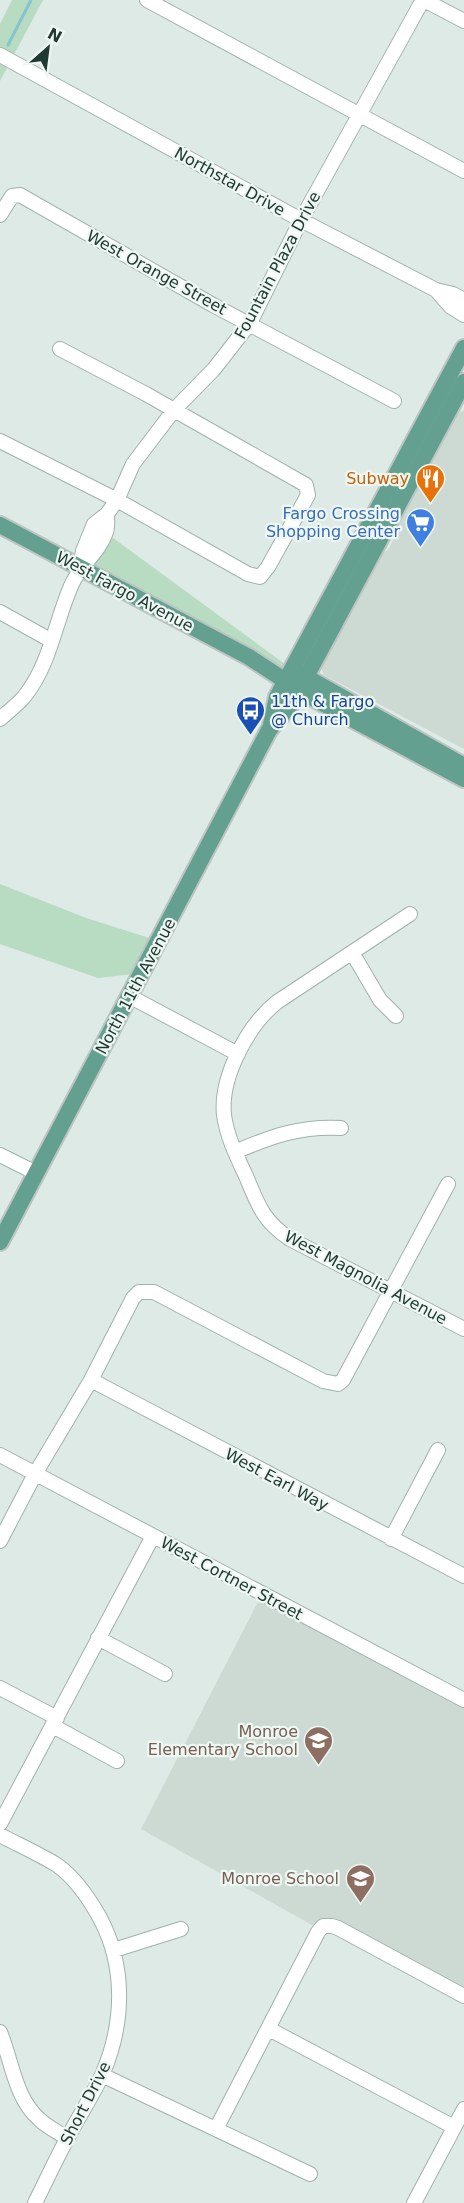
<svg xmlns="http://www.w3.org/2000/svg" width="464" height="2203" font-family="'DejaVu Sans',sans-serif">
	<rect width="100%" height="100%" fill="#deeae5"/>
	<path fill="#cddad4" d="M464,410v339l-140,-74 -3,-7 62,-116 5,-2 10,-19 -1,-6 60,-112z
		M262,1594l202,106v296l-126,-68 -19,1 -178,-100z"/>
	<path fill="#b7dcc1" d="M12,0h31l-43,81v-57z
		M94,524l199,146 5,20 -165,-91 -57,-22z
		M0,884l86,34 73,23 -17,32 -44,5 -98,-34z"/>
	<g fill="none" stroke-linecap="round" stroke-linejoin="round">
		<path stroke="#85c4d0" stroke-width="3" d="M8,45l23,-45"/>
		<defs>
			<path id="minor" d="M147,0l317,171
				M424,0l40,21
				M0,55l301,165 135,70 15,17 13,8
				M0,215l12,-19 8,-1 193,110 181,96
				M436,290l17,4 11,6
				M0,441l117,59 131,74 12,3 8,-10 40,-72 -2,-10 -160,-91 -86,-45
				M80,567l3,-16 11,-27 13,-10 10,-14 16,-36 41,-54 40,-41 36,-46 51,-103 119,-215 4,-5
				M0,612l52,29
				M0,719c8,-7 17,-14 24,-22 26,-32 31,-74 47,-111 8,-20 28,-33 35,-54 2,-5 1,-13 1,-18
				M410,914l-133,88c-29,23 -57,75 -53,113 3,22 13,42 22,61 12,29 17,45 44,63l174,90
				M353,954l27,46 16,16
				M129,996l109,58
				M235,1152c37,-16 65,-26 106,-24
				M0,1155l36,18
				M91,1380l373,196
				M0,1455l464,245
				M391,1539l47,-89
				M0,1541l35,-67 56,-94 42,-82 6,-6h15l169,89 15,3 5,-4 105,-196
				M98,1638l67,36
				M0,1688l57,30
				M53,1726l64,35
				M0,1824l153,-288
				M0,1835c19,10 39,19 57,30 17,12 33,35 43,53 26,49 24,105 3,155 -10,22 -24,43 -35,64 -12,22 -22,44 -33,66
				M114,1950l67,-21
				M269,2029l185,98
				M0,2032c12,29 15,66 39,87 8,8 19,13 28,19
				M102,2075l208,99
				M216,2129l102,-197 5,-6h9l6,2 126,68
				M414,2203l50,-94"/>
			<path id="major" d="M0,525l249,132 58,38 157,84
				M297,672l167,94
				M271,725l6,-28 187,-349
				M0,1242l269,-512 23,-27 172,-321"/>
		</defs>
		<use href="#minor" stroke="#a1b2ac" stroke-width="16"/>
		<use href="#major" stroke="#bcc4c2" stroke-width="20"/>
		<use href="#minor" stroke="#fff" stroke-width="14"/>
		<use href="#major" stroke="#63a090" stroke-width="16"/>
	</g>
	<defs>
		<symbol id="restaurant-pin" viewBox="-11 -11 22 30"><path d="M0 17L-7.5 6A9.5 9.5 0 1 1 7.5 6Z" fill="#e8710a" stroke="#eff7f3"/><path d="M-5-6h1v4h1v-4h1v4h1v-4h1v5L-1.5 .5V6h-2V.5L-5-1ZM5-6V6H3V1.5H1.5Q1.5-4 5-6Z" fill="#fff"/></symbol>
		<symbol id="supermarket-pin" viewBox="-11 -11 22 30"><path d="M0 17L-7.5 6A9.5 9.5 0 1 1 7.5 6Z" fill="#3f7fe0" stroke="#eff7f3"/><path d="M-6-5.5h2.5l.6 2H6L4.5 2H-2.5L-4.4-4H-6ZM-1.5 3.2a1.3 1.3 0 1 0 .1 0ZM3 3.2a1.3 1.3 0 1 0 .1 0Z" fill="#fff"/></symbol>
		<symbol id="bus-pin" viewBox="-11 -11 22 30"><path d="M0 17L-7.5 6A9.5 9.5 0 1 1 7.5 6Z" fill="#1a4fb4" stroke="#eff7f3"/><path d="M-5-6H5V4H4V6H2V4H-2V6H-4V4H-5ZM-3.5-4V0h7V-4ZM-3.5 1.2v1.5H-2V1.2ZM2 1.2v1.5H3.5V1.2Z" fill="#fff"/></symbol>
		<symbol id="school-pin" viewBox="-11 -11 22 30"><path d="M0 17L-7.5 6A9.5 9.5 0 1 1 7.5 6Z" fill="#8d6e63" stroke="#eff7f3"/><path d="M0-5L7-2L0 1L-7-2ZM-4 1L0 2.5L4 1V4Q0 6-4 4Z" fill="#fff"/></symbol>
	</defs>
	<g fill-rule="evenodd">
		<use href="#restaurant-pin" x="414" y="462" width="33" height="45"/>
		<use href="#supermarket-pin" x="404" y="506" width="33" height="45"/>
		<use href="#bus-pin" x="234" y="694" width="33" height="45"/>
		<use href="#school-pin" x="302" y="1724" width="33" height="45"/>
		<use href="#school-pin" x="344" y="1862" width="33" height="45"/>
	</g>
	<g text-anchor="middle" stroke-width="4.5" stroke-linejoin="round" paint-order="stroke">
		<g font-size="16" fill="#203a33" stroke="#eff7f3">
			<text transform="translate(230 181) rotate(29)" y="6">Northstar Drive</text>
			<text transform="translate(277 265) rotate(-62)" y="6">Fountain Plaza Drive</text>
			<text transform="translate(157 272) rotate(29)" y="6">West Orange Street</text>
			<text transform="translate(125 591) rotate(28)" y="6">West Fargo Avenue</text>
			<text transform="translate(135 986) rotate(-62)" y="6">North 11th Avenue</text>
			<text transform="translate(366 1277) rotate(28)" y="6">West Magnolia Avenue</text>
			<text transform="translate(277 1479) rotate(28)" y="6">West Earl Way</text>
			<text transform="translate(232 1578) rotate(28)" y="6">West Cortner Street</text>
			<text transform="translate(85 2103) rotate(-63)" y="6">Short Drive</text>
		</g>
		<g font-size="16" fill="#c56008" stroke="#eff7f3" text-anchor="end">
			<text x="409" y="484">Subway</text>
		</g>
		<g font-size="16" fill="#366cbe" stroke="#eff7f3" text-anchor="end">
			<text x="400" y="519">Fargo Crossing<tspan x="400" dy="18">Shopping Center</tspan></text>
		</g>
		<g font-size="16" fill="#164399" stroke="#eff7f3" text-anchor="start">
			<text x="271" y="707">11th &amp; Fargo<tspan x="271" dy="18">@ Church</tspan></text>
		</g>
		<g font-size="16" fill="#785e54" stroke="#eff7f3" text-anchor="end">
			<text x="298" y="1737">Monroe<tspan x="298" dy="18">Elementary School</tspan></text>
			<text x="339" y="1884">Monroe School</text>
		</g>
	</g>
	<g transform="translate(48 48) rotate(28)" stroke="#eff7f3" stroke-width="4.5" paint-order="stroke">
	<path d="M0-4.5L10 22L0 15L-10 22Z" fill="#203a33"/>
	<text y="-9" font-size="16" font-weight="bold" text-anchor="middle" fill="#203a33">N</text>
	</g>
</svg>
